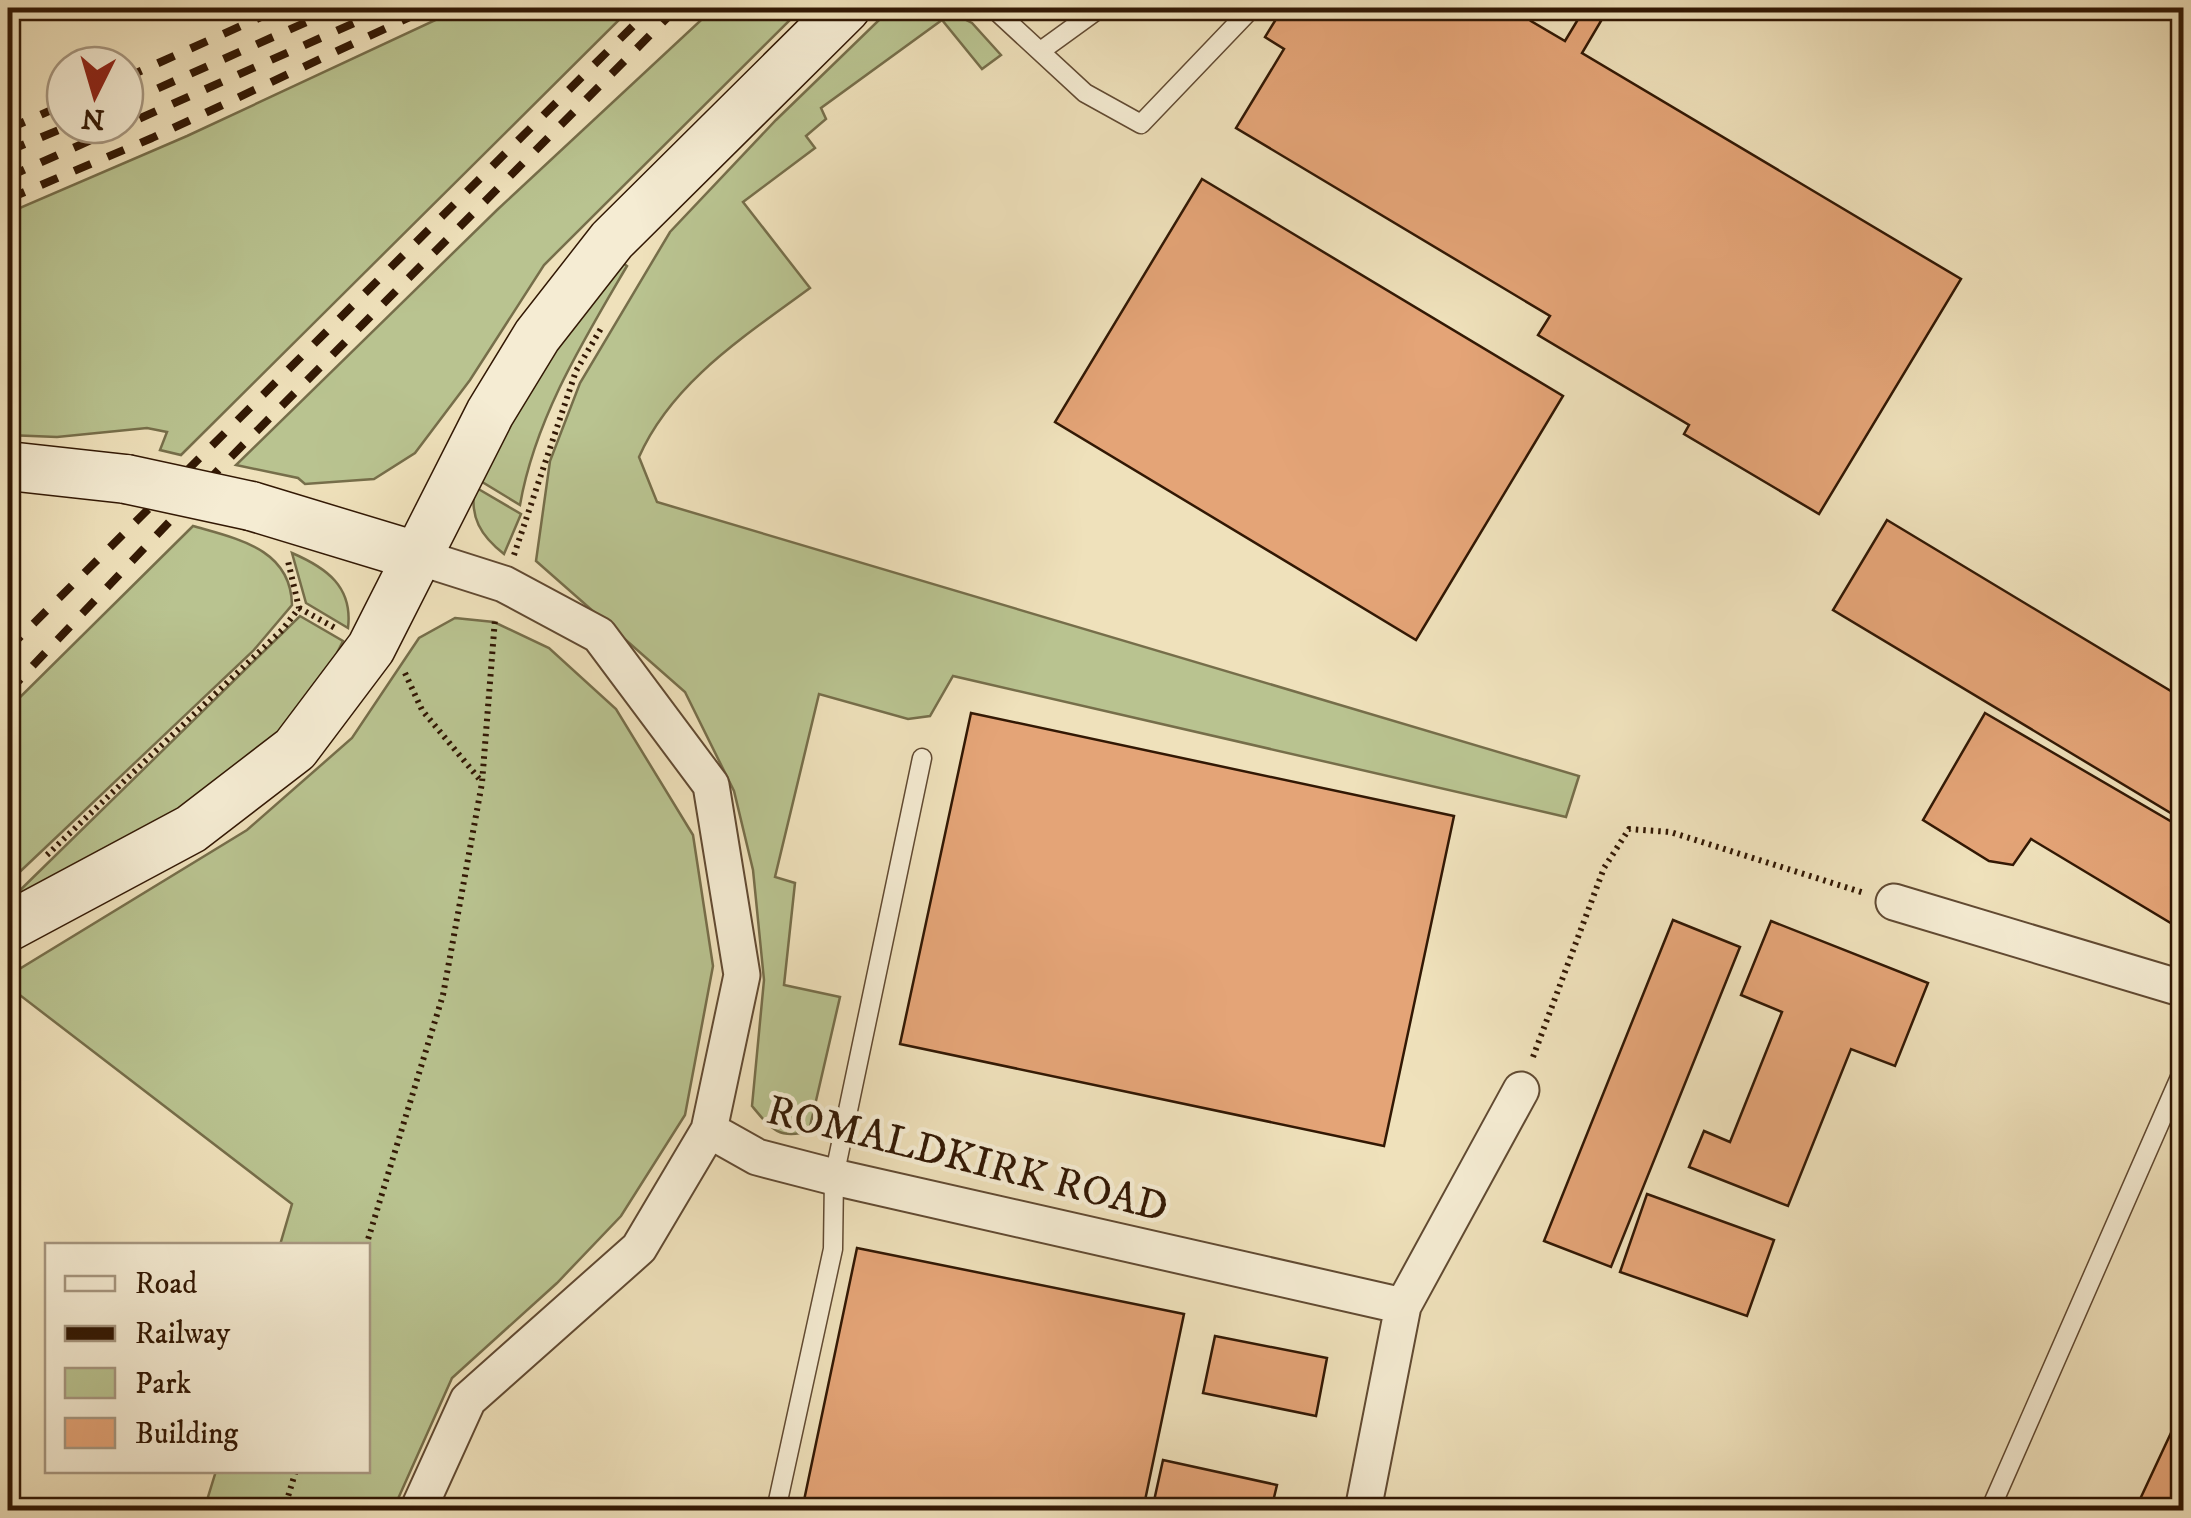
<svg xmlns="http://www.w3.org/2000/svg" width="2191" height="1518" font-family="'IM FELL DW Pica',serif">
	<rect width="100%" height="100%" fill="#efe1bb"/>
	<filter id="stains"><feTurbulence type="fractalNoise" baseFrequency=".002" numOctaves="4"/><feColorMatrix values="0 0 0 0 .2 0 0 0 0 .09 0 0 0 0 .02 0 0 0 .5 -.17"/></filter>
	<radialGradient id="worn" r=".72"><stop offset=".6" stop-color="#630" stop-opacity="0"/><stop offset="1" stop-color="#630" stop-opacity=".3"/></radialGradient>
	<path fill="#b9c390" stroke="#766e4a" stroke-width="2.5" d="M461,8h170l-450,447 -21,-5 7,-18 -20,-4 -90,9 -49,-2v-222l179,-77z
		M714,8h88l-258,257 -74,115 -55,73 -41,26 -69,5 -7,-6 -62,-13 261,-255z
		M944,9l28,14 29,32 -19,14 -40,-49 -121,88 5,11 -20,17 9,12 -72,54 67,86c-65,48 -138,94 -171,169l18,45 922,274 -13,41 -613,-141 -23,40 -22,3 -89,-25 -44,183 20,6 -11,102 56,12 -31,134c-30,9 -38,-2 -57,-25l12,-126 -11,-110 -19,-79 -49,-99 -149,-131 14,-100 30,-78 90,-151 106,-112 103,-100 20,-10z
		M623,263l4,3c-44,75 -92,153 -107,239l-41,-25 62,-114z
		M475,487l46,27 -17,40c-23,-18 -35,-37 -29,-67z
		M193,526c45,13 98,23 99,79l-39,46 -245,232v-174z
		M292,553c35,15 61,34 56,75l-42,-25z
		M300,616l43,25c-62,134 -213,197 -335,261z
		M455,618l39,4 55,26 67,61 77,126 20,131 -28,149 -64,101 -64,67 -105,95 -59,132h-189l12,-39 152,-1v-224l-88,-1 12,-41 -284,-218v-10l239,-146 105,-92 67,-100z"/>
	<path fill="#e4a477" stroke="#321804" stroke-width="2.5" d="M1283,8l16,9 6,-9h234l-8,13 34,20 18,-30 18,10 -19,32 379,226 -142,235 -135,-80 5,-9 -151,-90 12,-19 -314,-188 48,-79 -19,-12z
		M1202,179l361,217 -147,244 -361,-218z
		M1887,520l297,179v122l-351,-211z
		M971,713l483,103 -70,330 -484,-102z
		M1985,713l199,116v102l-153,-92 -18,26 -24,-4 -66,-41z
		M1673,920l67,27 -129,320 -67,-26z
		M1771,921l157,62 -33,83 -44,-17 -63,157 -99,-39 15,-36 26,11 52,-130 -41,-17z
		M1647,1194l127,46 -27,76 -127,-44z
		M857,1248l327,66 -41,196h-341z
		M1215,1336l112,22 -11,58 -113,-23z
		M2184,1405v105h-49z
		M1163,1460l114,25 -6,25h-119z"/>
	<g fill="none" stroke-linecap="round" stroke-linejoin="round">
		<defs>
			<path id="lane" d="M993,8l92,85 56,31 111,-116
				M1042,50l58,-42
				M776,1510l57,-261 1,-72 88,-419
				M1990,1510l194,-442"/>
			<path id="street" d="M416,556l88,28 95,51 112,150 31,190 -33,155 48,27 77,20 569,129
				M1894,902l290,87
				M418,1510l50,-110 171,-152 70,-118
				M1363,1510l40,-204 118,-216"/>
			<path id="secondary" d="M8,466l118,13
				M251,506l165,50
				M8,927l183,-98 104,-80 76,-101 119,-235 47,-77 75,-96 234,-232"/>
		</defs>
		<use href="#lane" stroke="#614a32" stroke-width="21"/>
		<use href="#street" stroke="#614a32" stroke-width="39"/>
		<use href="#secondary" stroke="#321804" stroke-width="51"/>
		<path stroke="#321804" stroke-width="6" stroke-dasharray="2.5 5" stroke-linecap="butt" d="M514,555l62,-184 27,-46
			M299,608l38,21
			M405,673l17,37 59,71
			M47,855l235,-225 17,-22 -11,-47
			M1533,1057l71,-189 25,-39 41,3 194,61
			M366,1246l77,-251 39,-212 13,-164
			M284,1510l12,-40"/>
		<use href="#lane" stroke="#f5ecd3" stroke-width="18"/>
		<use href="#street" stroke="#f5ecd3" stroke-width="35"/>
		<use href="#secondary" stroke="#f5ecd3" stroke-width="48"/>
		<path stroke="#321804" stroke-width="8" stroke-dasharray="18 18" stroke-linecap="butt" d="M125,78l156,-70
			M125,103l213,-95
			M8,129l57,-25
			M8,151l63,-26
			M8,177l380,-169
			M8,199l144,-61 277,-130
			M8,649l643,-641
			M8,692l216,-228 453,-456"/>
		<defs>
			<path id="secondary-bridge" d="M126,479l125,27"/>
		</defs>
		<use href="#secondary-bridge" stroke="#321804" stroke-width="51" stroke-linecap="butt"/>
		<use href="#secondary-bridge" stroke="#f5ecd3" stroke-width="48"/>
	</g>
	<g text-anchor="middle" stroke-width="9" stroke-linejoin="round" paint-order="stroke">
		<g font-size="42" fill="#321804" stroke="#f5ecd3">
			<text transform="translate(968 1157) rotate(14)" y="15">ROMALDKIRK ROAD</text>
		</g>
	</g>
	<rect width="2191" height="1518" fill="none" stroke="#efe1bb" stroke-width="40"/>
	<rect x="10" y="10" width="2171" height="1498" fill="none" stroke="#321804" stroke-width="5"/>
	<rect x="20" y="20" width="2151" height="1478" fill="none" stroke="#321804" stroke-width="2.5"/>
	<rect x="45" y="1243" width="325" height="230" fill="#f5ecd3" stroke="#a79780" stroke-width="2.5"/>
	<rect x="65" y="1276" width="50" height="15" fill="#f5ecd3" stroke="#a79780" stroke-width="2.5"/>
	<text x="135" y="1293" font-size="30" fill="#321804">Road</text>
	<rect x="65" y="1326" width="50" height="15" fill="#321804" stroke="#a79780" stroke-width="2.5"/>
	<text x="135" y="1343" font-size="30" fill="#321804">Railway</text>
	<rect x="65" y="1368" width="50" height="30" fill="#b9c390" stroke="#a79780" stroke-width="2.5"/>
	<text x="135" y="1393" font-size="30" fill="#321804">Park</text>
	<rect x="65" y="1418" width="50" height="30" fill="#e4a477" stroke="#a79780" stroke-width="2.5"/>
	<text x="135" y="1443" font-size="30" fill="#321804">Building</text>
	<g transform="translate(95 95) rotate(185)"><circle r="48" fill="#f5ecd3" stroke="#a79780" stroke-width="2.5"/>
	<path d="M0-8L18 38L0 25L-18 38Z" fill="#8f2418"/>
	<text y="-15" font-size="28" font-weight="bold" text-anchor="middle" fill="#321804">N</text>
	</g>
	<rect width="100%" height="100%" filter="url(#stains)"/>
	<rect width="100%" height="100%" fill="url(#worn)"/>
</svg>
